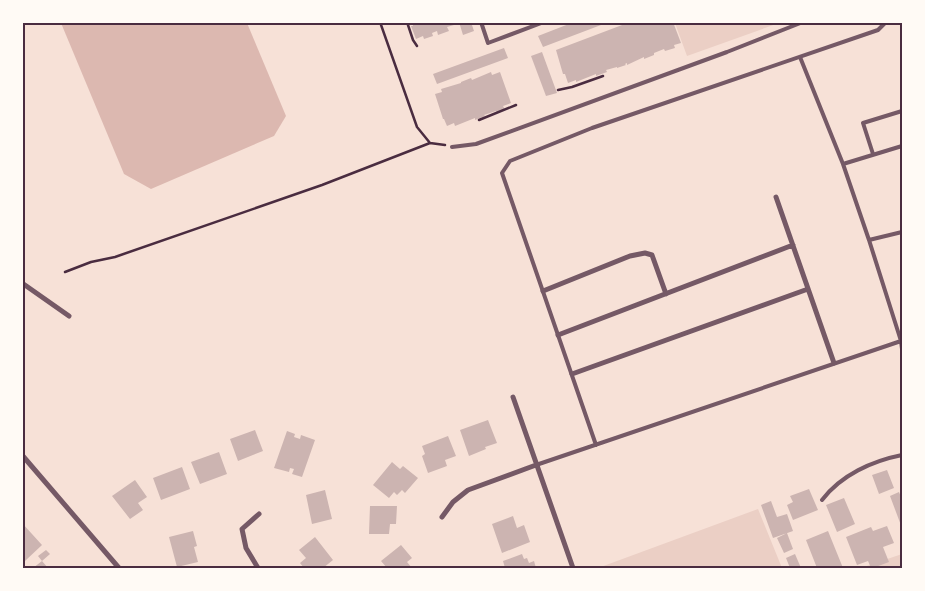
<svg xmlns="http://www.w3.org/2000/svg" width="925" height="591" font-family="Rubik,sans-serif">
	<rect width="100%" height="100%" fill="#f7e1d7"/>
	<path fill="#ebcfc5" d="M675,23v-1l104,1 -92,33z
		M758,509l24,59h-184z
		M902,554v14h-41z"/>
	<path fill="#dcb8b0" d="M61,23h186l39,93 -12,20 -123,53 -27,-15z"/>
	<path fill="#ccb4b1" d="M412,22h41l1,3 -7,2 2,4 -11,4 -1,-4 -5,2 1,3 -9,3 -1,-3 -7,3 -5,-13h2z
		M459,22h12l3,9 -11,4z
		M574,22h26l1,3 -58,22 -5,-11z
		M630,22h43l8,21 -7,2 1,3 -10,3 -1,-2 -10,4v2l-10,4v-2l-17,8v-2l-2,1 1,1 -9,3v-1l-11,3 1,2 -11,4v-2l-20,8v-2l-8,3 -3,-9h-2l-7,-24z
		M504,48l4,10 -71,26 -4,-10z
		M542,52l15,41 -11,3 -15,-40z
		M491,72l1,3 8,-3 11,31 -8,3 2,4 -8,3 -1,-2 -12,4 1,1 -10,4v-2l-20,8 -1,-3 -7,3 -3,-7h-1l-8,-25 7,-2 -1,-3 20,-6v-1l10,-4 1,2z
		M488,420l9,23 -12,4 1,2 -17,7 -9,-26z
		M255,430l8,21 -25,10 -8,-22z
		M287,431l8,3 -1,3 6,2 1,-4 14,5 -13,37 -10,-3 2,-5 -4,-1 -1,4 -15,-4z
		M448,436l8,20 -11,4 2,6 -19,7 -6,-17 3,-2 -3,-8z
		M219,452l8,22 -27,10 -9,-22z
		M392,462l8,7 3,-3 15,12 -13,15 -3,-3 -5,5 -3,-3 -5,6 -16,-13z
		M182,467l8,22 -29,11 -8,-22z
		M887,470l7,18 -15,6 -7,-19z
		M135,480l12,17 -9,6 5,7 -13,9 -18,-23z
		M809,489l9,21 -25,10 -6,-15 6,-3 -3,-6z
		M325,490l7,29 -20,5 -6,-29z
		M899,492l2,5 1,-1v32l-12,-32z
		M844,498l11,26 -18,8 -11,-27z
		M771,501l6,16 10,-3 6,17 -20,7 -12,-33z
		M370,506h27l-1,18h-6l-1,10h-20z
		M513,516l4,12 7,-3 6,17 -28,11 -10,-29z
		M22,523l20,22 -17,16 -3,-3z
		M887,526l7,17 -11,4 6,15 -16,6h-2l-3,-7 -11,4 -11,-28 25,-10 2,4z
		M193,531l4,15 -3,1 4,15 -21,5 -8,-30z
		M828,531l15,37h-26l-11,-28z
		M787,533l6,16 -9,4 -7,-15z
		M315,537l18,23 -10,8h-19l-4,-5 6,-5 -7,-8z
		M401,545l11,13 -5,4 5,6h-25l-6,-7z
		M46,550l4,4 -8,7 -4,-5z
		M522,554l2,5 3,-1 2,5 5,-2 2,7h-31l-2,-7z
		M795,554l6,14h-11l-4,-10z
		M42,561l6,7h-15z"/>
	<g fill="none" stroke-linecap="round" stroke-linejoin="round">
		<path stroke="#4a2c40" stroke-width="2.5" d="M380,22l37,105 13,16 15,2
			M407,22l6,18 4,6
			M558,90l14,-3 31,-11
			M479,120l37,-15
			M65,272l26,-10 24,-5 207,-72 108,-42"/>
		<path stroke="#755966" stroke-width="4" d="M481,22l7,21 56,-21
			M800,57l43,107
			M452,147l24,-3 251,-92 76,-30
			M873,154l-10,-31 39,-12
			M869,240l-26,-76 59,-18
			M901,341l1,8
			M596,445l-94,-272 8,-12 82,-33 286,-98 8,-8
			M536,465l365,-124 -32,-101 33,-8
			M822,500c19,-25 50,-39 80,-45"/>
		<path stroke="#755966" stroke-width="5" d="M776,197l58,166
			M22,283l47,33
			M543,291l87,-35 15,-3 7,2 14,39
			M558,335l235,-90
			M572,374l236,-85
			M513,397l60,171
			M22,455l97,113
			M442,517l11,-15 15,-12 68,-25
			M258,568l-12,-20 -4,-19 17,-15"/>
	</g>
	<rect width="925" height="591" fill="none" stroke="#fffaf5" stroke-width="48"/>
	<rect x="24" y="24" width="877" height="543" fill="none" stroke="#4a2c40" stroke-width="2"/>
</svg>
